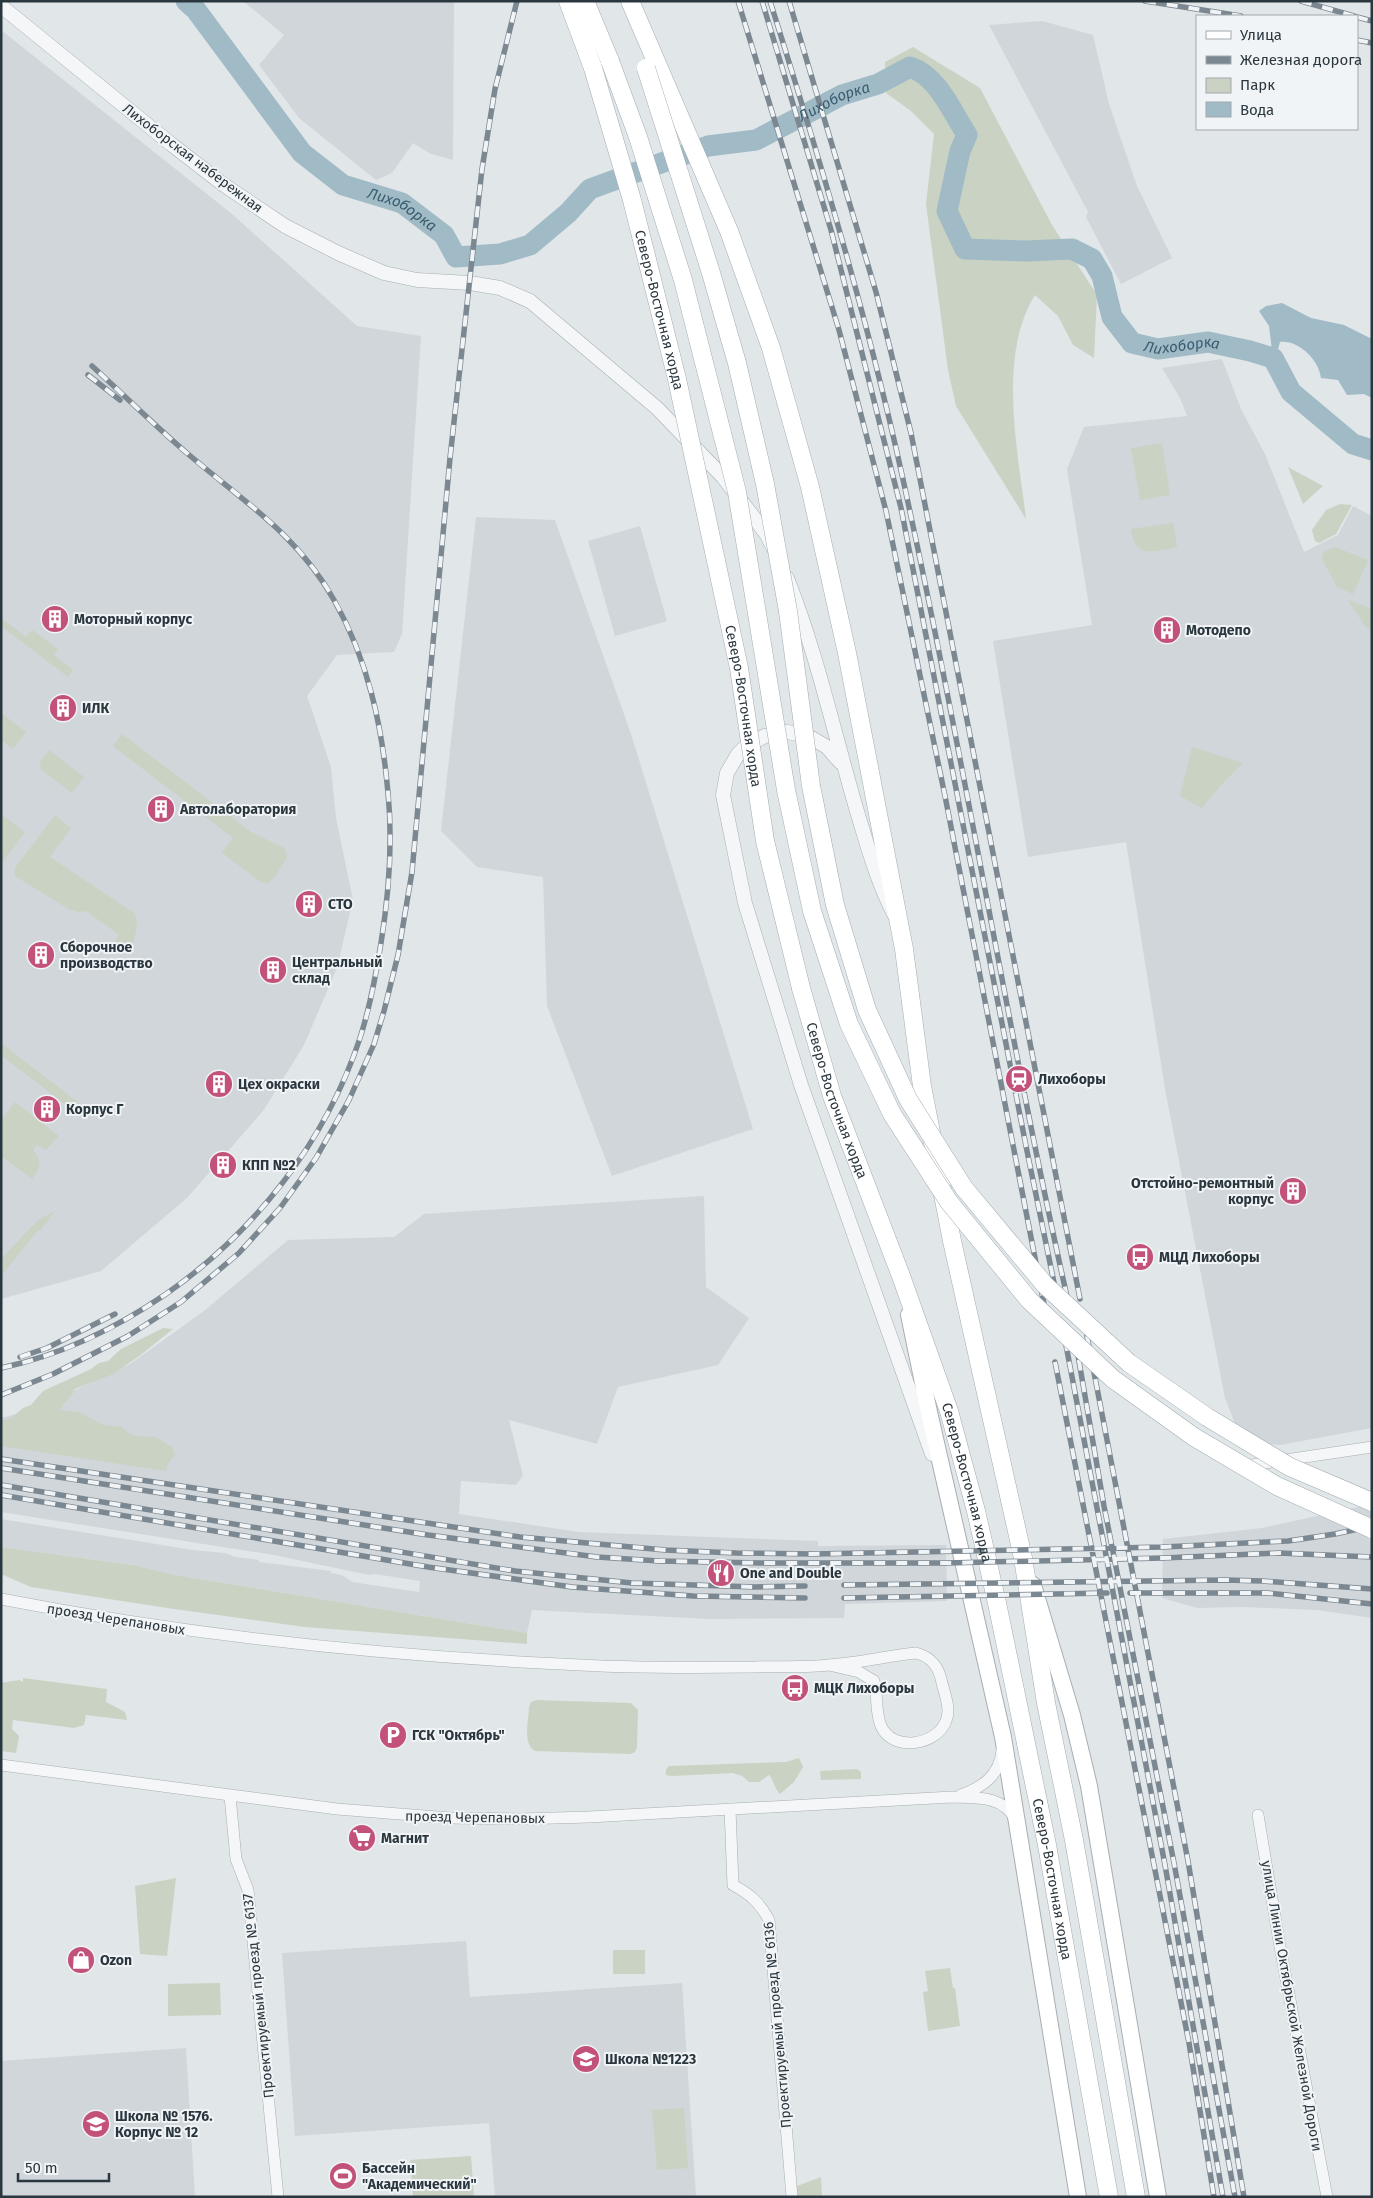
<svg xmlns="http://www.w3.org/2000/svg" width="1373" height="2198" font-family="'Fira Sans',sans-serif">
	<rect width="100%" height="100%" fill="#e1e6e9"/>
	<path fill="#d0d6da" d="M243,1h211l-1,159 -22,-6 -18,-11 -21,30 -16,7 -77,-62 -40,-53 25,-30z
		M1042,21l51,14 16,69 28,82 35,72 -51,26 -35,-67 2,-5 -99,-187z
		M1,30l231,184 125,112 64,10 -19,298 -8,18 -57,3 -30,41 24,71 5,51 17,82 -16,68 -33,77 -41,66 -76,87 -86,73 -100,28z
		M1222,359l19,50 24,45 39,98 34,-17 15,-29 19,10v912l-92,17 -15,-1 -28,-15 -12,-31 -60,-309 -39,-247 -98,15 -35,-216 99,-16 -25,-156 17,-42 103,-11 -7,-18 -18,-30z
		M476,517l79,3 76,214 122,395 -141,47 -65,-170 -4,-129 -66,-10 -36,-36z
		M640,526l27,95 -52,15 -27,-95z
		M704,1196l2,91 43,31 -31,47 -100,22 -21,57 -88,-24 14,56 -7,9 -55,-4 -2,33 120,18 239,9v5l128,-1 1,56 -102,3 -1,14 -134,1 -178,-9 -5,23 -352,-58 -42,-10 -132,-18v-28l192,31 32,3 11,4 23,3v2l72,9v2l11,2 10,7 67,10 1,-11 -45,-7 -6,1 -95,-20 -273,-43v-94l37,-10 92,-44 74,-53 84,-71 106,-3 30,-23z
		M1372,1504v114l-55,-8 -75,-3 -45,1 -35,-10 1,-59 99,-11z
		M466,1941l4,56 212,-14 14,214h-201l-6,-74 -194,13 -13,-183z
		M186,2048l9,149h-194v-136z"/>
	<path fill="#cad2c3" d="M913,47l67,41 72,137 45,70 -3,63 -21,-13 -15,-29 -23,-21c-38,61 -17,156 -9,224l-70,-113 -8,-36 -22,-166 8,-70 -23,-23 -25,-18 -1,-31z
		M1162,443l8,52 -30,5 -9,-52z
		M1288,467l35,19 -20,18z
		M1340,504l12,1 -16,29 -17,9 -4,-2 -3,-11 14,-20z
		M1173,523l4,24c-23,4 -42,13 -46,-18z
		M1335,547l33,13 -15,34 -16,-7 -15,-28 2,-7z
		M1348,600l24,9v22l-7,-5z
		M1,618l25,19 6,-7 26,19 -4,6 19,15 -5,7 -67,-51z
		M1,713l25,19 -13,17 -12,-9z
		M122,734l129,98 33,16 2,3 1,7 -13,20 -6,5 -7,-1 -39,-29 11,-15 -120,-92z
		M1192,747l51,16 -23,23 -18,22 -22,-12z
		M49,750l35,27 -12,16 -33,-25 2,-2 -2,-2z
		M1,814l24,18 -24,32z
		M55,815l16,13 -21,29 84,56c6,11 1,25 -4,35l-7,3 -9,-6 4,-11 -32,-23 -7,1 -9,-2 -55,-34v-8z
		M1,1043l83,64 -5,8 -78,-60z
		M15,1102l44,34 -13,14 -9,-5 -4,5c10,12 7,18 -1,29l-31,-23v-36z
		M55,1211l-15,20 -2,-1 -37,46v-17l37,-39z
		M163,1328l10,1 -35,28 -25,17 -38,15c-4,10 -11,12 -15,21l19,2 24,13 19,2 7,7 8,2 19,1 16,10 3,8 -6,7 -3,9 -165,-25v-25l10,-3 12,-10 8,-3 12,-14 48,-22 8,-6 9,-2 13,-12z
		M1,1547l132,18 42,10 352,58v11l-222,-17 -131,-18 -143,-22 -30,-13z
		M23,1678l84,11 -1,13 19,10 2,8 -41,-5 -2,10 -10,3 -61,-8 -1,9 7,7 -3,17 -15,-2v-68l18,-3 4,2z
		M536,1700l95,3 7,7 -1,37 -2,5 -5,2 -95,-3c-13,-6 -6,-33 -6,-44l2,-5z
		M799,1758l4,9 -9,15 -14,12c-7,-8 -6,-14 -11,-19l-10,7h-10l-7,-6 -9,-3 -61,3 -6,-1v-5l3,-4 117,-4z
		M857,1769l4,3v7l-40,1 -1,-9z
		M176,1878l-9,78 -27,-2 -5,-68z
		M613,1950h32v24h-32z
		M950,1968l3,20h2l5,38 -32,5 -5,-39 5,-1 -3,-20z
		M220,1983l1,32 -53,1v-32z
		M684,2108l4,60 -31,2 -5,-60z
		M471,2156l3,41h-61l-3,-37z
		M821,2177l1,20h-24l-1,-11z"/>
	<path fill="#a0bac6" d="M1282,303l29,15 33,7 28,14v59l-8,-4 -17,1 -9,-15 -17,-2c-2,-18 -22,-38 -41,-36l-3,11 -5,-3 -3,-24 -10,-15 7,-5z"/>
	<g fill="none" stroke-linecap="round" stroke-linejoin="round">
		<path stroke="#a0bac6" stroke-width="21" id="s1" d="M186,1l10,9 106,143 41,32 59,18 42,32 12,22 44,-3 30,-9 38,-32 22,-24 118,-43 48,-6 86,-45 36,-11 32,-17c28,9 42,45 57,68l-7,16 -13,60 18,38 62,2 45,-2 20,10 10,17 10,41 20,26 26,6 50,-7 42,9 23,7 18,34 62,52 19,6"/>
		<defs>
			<path id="minor" d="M1245,1466l127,-19
				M1,1599c185,36 373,56 560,65 65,4 130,4 194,3 25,-1 50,1 74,-2 30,-2 58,-9 87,-12 16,4 23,14 26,30 3,12 9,26 4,38 -9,24 -53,32 -65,5 -6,-14 -3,-31 -7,-45l-15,-9 -30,-7
				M1,1765l336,44 113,9 70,1 69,-2 363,-20c23,1 51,-2 63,22
				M961,1795c22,-8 39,-20 41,-45
				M230,1796l6,63 12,31 30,307
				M730,1809l3,76c17,9 27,18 36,35l23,277
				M1258,1815l21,126 48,256"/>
			<path id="tertiary" d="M1,6l170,138 53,41 61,41 53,27 46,20 33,7 53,3 30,5 30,13 128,108 65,68 44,58 7,14
				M787,578c31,78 48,160 72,240 10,33 19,65 35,96
				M840,762l-13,-15 -19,-11 -21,-4 -22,4 -19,10 -8,8 -11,19 -4,22 22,108 56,182 131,369"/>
			<path id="secondary" d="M909,1315l20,97 74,325 75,460
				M1033,1585l39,130 17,71 69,411"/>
			<g id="primary">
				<path d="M568,1l25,67"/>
				<path d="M585,1l25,60"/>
				<path d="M630,1l99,230 42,117 39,139 37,166 57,296 18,137 30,155 71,317 23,145 28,137 62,357"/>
				<path id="s2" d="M801,988l31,108 69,180 48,135 27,100 21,92 50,242 62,352"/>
			</g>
		</defs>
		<use href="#minor" stroke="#a7aeb3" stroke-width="12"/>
		<use href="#tertiary" stroke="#a7aeb3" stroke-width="15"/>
		<use href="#secondary" stroke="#a7aeb3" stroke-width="18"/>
		<use href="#primary" stroke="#a2adb3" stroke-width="19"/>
		<use href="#minor" stroke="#f4f6f7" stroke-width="11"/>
		<use href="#tertiary" stroke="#f4f6f7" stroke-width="14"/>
		<use href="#secondary" stroke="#fff" stroke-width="16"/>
		<use href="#primary" stroke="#fff" stroke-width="18"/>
		<defs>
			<path id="rail" d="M738,1l101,329 47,181 59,285 99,508
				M762,1l69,229 70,278 126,643 31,151
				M770,1c53,169 104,338 140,511 57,262 99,527 158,789
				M789,1l87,291 35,141 169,866
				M1145,1l96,15
				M1301,1l53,15
				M1357,17l15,4
				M1357,40l15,3
				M88,375l32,25
				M1087,1336l101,525 56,336
				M1075,1338l29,168 70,357 61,334
				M1065,1340l100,525 58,332
				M20,1357l27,-9 68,-34
				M1055,1362l134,681 25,154
				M1,1368c61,-13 114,-39 165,-74 89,-62 160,-153 194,-256 10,-31 16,-63 21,-95 8,-50 12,-100 7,-150 -6,-68 -20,-133 -54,-193 -36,-65 -91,-99 -146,-146 -33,-28 -64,-59 -96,-88
				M1,1395l52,-21 75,-38 53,-34 58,-49 41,-45 36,-50 33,-58 25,-56 10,-33 14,-56 14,-83 38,-414 32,-289 13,-80 22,-88
				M1,1459l519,78 145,13 71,3 77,1 350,-7 125,-6 47,-7 37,-8
				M1,1468l427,67 169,22 62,4 102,2h185l217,-5 116,-5 93,4
				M1,1485l514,86 117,12 123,4 50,-1
				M1,1495l427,72 144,20 121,9 112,2
				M844,1585l382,-5 36,1 110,8
				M1130,1593h137l105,11
				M844,1598l263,-5"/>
		</defs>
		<use href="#rail" stroke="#7c8891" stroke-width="5.5"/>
		<use href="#rail" stroke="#f1f4f6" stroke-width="4" stroke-dasharray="11" stroke-linecap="butt"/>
		<defs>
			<g id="primary-bridge">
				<path d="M610,61l28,76 45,143 54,212 49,298 26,121 37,113 43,90 57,88 80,98 84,79 81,58 83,49 95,43"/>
				<path id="s3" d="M593,68l39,132 45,179 62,289 26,173 36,147"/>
				<path d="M646,68l65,205 26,90 28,121 23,127 23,175 24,119 32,105 41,89 56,89 81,97 84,78 78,54 83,50 82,35"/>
			</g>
		</defs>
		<use href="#primary-bridge" stroke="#a2adb3" stroke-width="19" stroke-linecap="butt"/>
		<use href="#primary-bridge" stroke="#fff" stroke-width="18"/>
	</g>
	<defs>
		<symbol id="building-disc" viewBox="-11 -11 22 22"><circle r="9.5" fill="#c3527a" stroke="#f1f4f6"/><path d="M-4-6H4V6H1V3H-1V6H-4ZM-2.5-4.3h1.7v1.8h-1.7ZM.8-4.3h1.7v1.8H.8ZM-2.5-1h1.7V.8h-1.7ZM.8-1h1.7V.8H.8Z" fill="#fff"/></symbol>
		<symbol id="station-disc" viewBox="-11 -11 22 22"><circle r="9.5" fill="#c3527a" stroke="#f1f4f6"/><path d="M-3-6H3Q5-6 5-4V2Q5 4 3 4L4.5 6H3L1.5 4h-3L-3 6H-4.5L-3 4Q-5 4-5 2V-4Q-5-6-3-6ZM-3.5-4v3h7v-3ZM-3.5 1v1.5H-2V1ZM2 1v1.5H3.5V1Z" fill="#fff"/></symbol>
		<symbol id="bus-disc" viewBox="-11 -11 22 22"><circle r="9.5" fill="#c3527a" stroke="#f1f4f6"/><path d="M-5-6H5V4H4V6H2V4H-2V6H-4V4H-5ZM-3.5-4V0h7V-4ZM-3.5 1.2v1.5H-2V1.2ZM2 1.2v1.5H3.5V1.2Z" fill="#fff"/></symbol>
		<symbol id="restaurant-disc" viewBox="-11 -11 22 22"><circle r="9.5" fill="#c3527a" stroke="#f1f4f6"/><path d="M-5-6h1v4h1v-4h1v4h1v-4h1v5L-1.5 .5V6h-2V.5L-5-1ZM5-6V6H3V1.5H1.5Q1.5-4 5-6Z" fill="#fff"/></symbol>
		<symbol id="parking-disc" viewBox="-11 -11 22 22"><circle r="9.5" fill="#c3527a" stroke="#f1f4f6"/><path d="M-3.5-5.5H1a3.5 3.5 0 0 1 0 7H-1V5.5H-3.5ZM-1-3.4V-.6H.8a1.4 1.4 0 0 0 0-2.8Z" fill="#fff"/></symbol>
		<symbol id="supermarket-disc" viewBox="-11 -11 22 22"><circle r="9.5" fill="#c3527a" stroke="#f1f4f6"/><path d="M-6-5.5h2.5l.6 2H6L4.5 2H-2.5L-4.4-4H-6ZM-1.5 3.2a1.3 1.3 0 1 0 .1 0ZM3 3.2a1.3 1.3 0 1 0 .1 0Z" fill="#fff"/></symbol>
		<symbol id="shop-disc" viewBox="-11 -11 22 22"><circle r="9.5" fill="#c3527a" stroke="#f1f4f6"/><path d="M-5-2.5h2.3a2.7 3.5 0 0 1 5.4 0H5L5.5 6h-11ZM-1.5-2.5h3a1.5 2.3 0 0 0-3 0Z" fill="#fff"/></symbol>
		<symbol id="school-disc" viewBox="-11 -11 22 22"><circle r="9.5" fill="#c3527a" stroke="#f1f4f6"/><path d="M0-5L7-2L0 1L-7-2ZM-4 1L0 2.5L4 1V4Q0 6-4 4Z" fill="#fff"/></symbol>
		<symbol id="stadium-disc" viewBox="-11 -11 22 22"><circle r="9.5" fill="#c3527a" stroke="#f1f4f6"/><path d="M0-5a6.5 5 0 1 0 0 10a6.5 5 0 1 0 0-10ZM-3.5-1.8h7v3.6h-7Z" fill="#fff"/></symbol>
	</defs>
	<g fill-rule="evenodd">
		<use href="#building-disc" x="39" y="603" width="32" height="32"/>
		<use href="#building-disc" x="1151" y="614" width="32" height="32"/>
		<use href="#building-disc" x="47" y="692" width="32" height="32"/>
		<use href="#building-disc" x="145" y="793" width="32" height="32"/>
		<use href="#building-disc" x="293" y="888" width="32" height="32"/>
		<use href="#building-disc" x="25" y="939" width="32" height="32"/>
		<use href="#building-disc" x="257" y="954" width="32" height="32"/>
		<use href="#station-disc" x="1003" y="1063" width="32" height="32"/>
		<use href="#building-disc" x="203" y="1068" width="32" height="32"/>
		<use href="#building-disc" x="31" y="1093" width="32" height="32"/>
		<use href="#building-disc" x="207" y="1149" width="32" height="32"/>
		<use href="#building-disc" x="1277" y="1175" width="32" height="32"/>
		<use href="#bus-disc" x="1124" y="1241" width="32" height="32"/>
		<use href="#restaurant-disc" x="705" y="1557" width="32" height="32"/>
		<use href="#bus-disc" x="779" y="1672" width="32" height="32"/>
		<use href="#parking-disc" x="377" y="1719" width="32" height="32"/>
		<use href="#supermarket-disc" x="346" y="1822" width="32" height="32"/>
		<use href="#shop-disc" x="65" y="1944" width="32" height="32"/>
		<use href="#school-disc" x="570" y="2043" width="32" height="32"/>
		<use href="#school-disc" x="80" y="2108" width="32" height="32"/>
		<use href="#stadium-disc" x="327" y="2160" width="32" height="32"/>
	</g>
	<g text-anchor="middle" stroke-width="4" stroke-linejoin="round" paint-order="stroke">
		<g font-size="14" fill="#2b373f" stroke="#f1f4f6">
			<text transform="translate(193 158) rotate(37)" y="5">Лихоборская набережная</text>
			<text dy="5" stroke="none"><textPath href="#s3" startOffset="251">Северо-Восточная хорда</textPath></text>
			<text dy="5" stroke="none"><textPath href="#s3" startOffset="656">Северо-Восточная хорда</textPath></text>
			<text dy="5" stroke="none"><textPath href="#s2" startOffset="118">Северо-Восточная хорда</textPath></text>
			<text dy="5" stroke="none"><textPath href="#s2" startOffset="522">Северо-Восточная хорда</textPath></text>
			<text transform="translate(116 1619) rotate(9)" y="5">проезд Черепановых</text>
			<text transform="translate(475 1817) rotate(1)" y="5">проезд Черепановых</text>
			<text dy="5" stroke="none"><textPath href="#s2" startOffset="928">Северо-Восточная хорда</textPath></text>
			<text transform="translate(258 1996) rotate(-96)" y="5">Проектируемый проезд № 6137</text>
			<text transform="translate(1292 2006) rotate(80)" y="5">улица Линии Октябрьской Железной Дороги</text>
			<text transform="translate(777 2025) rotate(-95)" y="5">Проектируемый проезд № 6136</text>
		</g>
		<g font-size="14" font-weight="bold" fill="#2b373f" stroke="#f1f4f6" text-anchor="start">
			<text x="74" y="624">Моторный корпус</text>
			<text x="1186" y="635">Мотодепо</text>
			<text x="82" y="713">ИЛК</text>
			<text x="180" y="814">Автолаборатория</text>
			<text x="328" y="909">СТО</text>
			<text x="60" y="952">Сборочное<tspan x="60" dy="16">производство</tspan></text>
			<text x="292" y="967">Центральный<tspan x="292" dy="16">склад</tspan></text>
			<text x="1038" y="1084">Лихоборы</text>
			<text x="238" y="1089">Цех окраски</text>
			<text x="66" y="1114">Корпус Г</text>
			<text x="242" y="1170">КПП №2</text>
			<text x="1274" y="1188" text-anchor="end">Отстойно-ремонтный<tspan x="1274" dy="16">корпус</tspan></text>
			<text x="1159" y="1262">МЦД Лихоборы</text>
			<text x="740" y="1578">One and Double</text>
			<text x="814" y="1693">МЦК Лихоборы</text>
			<text x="412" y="1740">ГСК "Октябрь"</text>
			<text x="381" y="1843">Магнит</text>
			<text x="100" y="1965">Ozon</text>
			<text x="605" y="2064">Школа №1223</text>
			<text x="115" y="2121">Школа № 1576.<tspan x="115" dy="16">Корпус № 12</tspan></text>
			<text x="362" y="2173">Бассейн<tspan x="362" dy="16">"Академический"</tspan></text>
		</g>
		<g font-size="15" font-style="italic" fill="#395d70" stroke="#f1f4f6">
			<text dy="5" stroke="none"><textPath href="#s1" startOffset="802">Лихоборка</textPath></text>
			<text dy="5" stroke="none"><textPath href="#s1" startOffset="308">Лихоборка</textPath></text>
			<text dy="5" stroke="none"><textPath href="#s1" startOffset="1372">Лихоборка</textPath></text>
		</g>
	</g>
	<rect width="1373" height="2198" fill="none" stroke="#2b373f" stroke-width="5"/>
	<rect x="1196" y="15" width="162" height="115" fill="#f1f4f6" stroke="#a2a8ad"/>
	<rect x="1206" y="31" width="25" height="8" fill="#ffffff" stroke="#a2a8ad"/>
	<text x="1240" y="40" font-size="15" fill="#2b373f">Улица</text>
	<rect x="1206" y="56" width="25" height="8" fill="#7c8891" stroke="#a2a8ad"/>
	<text x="1240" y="65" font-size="15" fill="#2b373f">Железная дорога</text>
	<rect x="1206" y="78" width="25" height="15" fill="#cad2c3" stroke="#a2a8ad"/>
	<text x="1240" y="90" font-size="15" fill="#2b373f">Парк</text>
	<rect x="1206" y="102" width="25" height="15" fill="#a0bac6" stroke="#a2a8ad"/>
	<text x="1240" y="115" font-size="15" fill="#2b373f">Вода</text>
	<path d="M18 2173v8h91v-8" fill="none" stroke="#2b373f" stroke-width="2.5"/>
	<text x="25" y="2173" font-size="15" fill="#2b373f" stroke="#f1f4f6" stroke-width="4" paint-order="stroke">50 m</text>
</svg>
